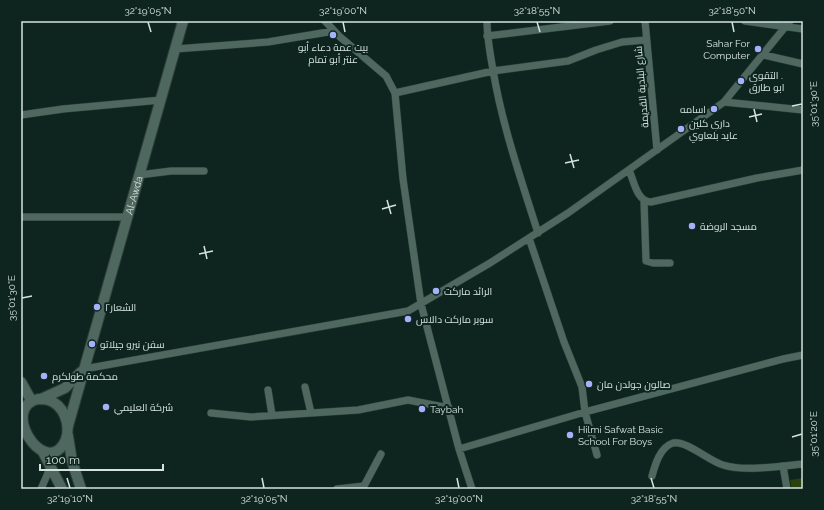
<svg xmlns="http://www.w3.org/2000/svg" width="824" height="510" font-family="Raleway,Cairo,sans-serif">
	<rect width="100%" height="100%" fill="#0e251f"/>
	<path fill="#29410e" d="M803,478v11h-11l-2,-9z"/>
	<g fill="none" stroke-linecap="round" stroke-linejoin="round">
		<defs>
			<path id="street" d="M325,21l14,15 47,40 9,17 8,86 18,125 38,145 13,40
				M487,21c0,17 3,32 6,49 9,55 28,109 45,163
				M645,21l12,129
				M745,21l58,8
				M487,36l123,-15
				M175,49l93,-7 66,-11
				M764,55l39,9
				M395,93l98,-22 75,-10 28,-11 26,-8 24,-2
				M724,102l79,8
				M21,115l42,-6 98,-9
				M629,170c5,11 8,32 22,32l106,-24 46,-8
				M139,175l32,-4h33
				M644,201l2,60 7,2h17
				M21,217h106
				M529,238l35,104 18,45 3,25 12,43
				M84,369l324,-58 82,-48 78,-50 156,-111 66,-81
				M305,387l6,26
				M268,390l4,25
				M211,413l40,4 107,-7 50,-10 41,8
				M459,449l126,-37 198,-53 20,-4
				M783,466l4,23
				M652,476c3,-11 8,-29 21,-33 13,-3 36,18 50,22 21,7 57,1 80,-1
				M41,489l10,-23
				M337,489l27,-3 17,-32"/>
			<g id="secondary">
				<path d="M21,382l10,18"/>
				<path d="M38,399c5,0 10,0 15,3 14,8 19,30 10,43 -21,30 -63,-37 -25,-46z"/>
				<path d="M41,399l24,-11 16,-16"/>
				<path id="s1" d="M68,426l115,-405"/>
				<path d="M68,436l4,25 9,28"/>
				<path d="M43,452l19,37"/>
			</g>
		</defs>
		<use href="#street" stroke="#2f3d38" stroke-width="8"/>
		<use href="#secondary" stroke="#2f3d38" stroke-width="12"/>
		<use href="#street" stroke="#4e685f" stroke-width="7"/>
		<use href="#secondary" stroke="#4e685f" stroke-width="10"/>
	</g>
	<path fill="none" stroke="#d5e3de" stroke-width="1.5" d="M148,22l3,10M343,22l2,10M537,22l3,10M732,22l2,10M792,106l10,-2M754,109l3,13M749,117l13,-3M570,154l4,14M565,163l14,-3M387,200l4,14M382,209l14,-4M204,246l3,13M199,254l14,-3M22,298l10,-2M792,437l10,-3M67,478l3,10M262,478l2,10M457,478l2,10M651,478l3,10"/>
	<g fill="#a4b2fc" stroke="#0e251f" stroke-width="1.5">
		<circle cx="333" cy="35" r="4"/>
		<circle cx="758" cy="49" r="4"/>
		<circle cx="741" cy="81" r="4"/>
		<circle cx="714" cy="109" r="4"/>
		<circle cx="681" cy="129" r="4"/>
		<circle cx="692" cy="226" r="4"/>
		<circle cx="436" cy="291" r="4"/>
		<circle cx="97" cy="307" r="4"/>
		<circle cx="408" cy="319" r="4"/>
		<circle cx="92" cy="344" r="4"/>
		<circle cx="44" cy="376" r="4"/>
		<circle cx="589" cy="384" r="4"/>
		<circle cx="106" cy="407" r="4"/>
		<circle cx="422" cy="409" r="4"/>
		<circle cx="570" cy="435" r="4"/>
	</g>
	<g text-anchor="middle" stroke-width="4" stroke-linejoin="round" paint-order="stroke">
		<g font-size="10" fill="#d5e3de" stroke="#0e251f" text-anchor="start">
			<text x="750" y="47" text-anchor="end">Sahar For<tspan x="750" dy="12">Computer</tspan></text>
			<text x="333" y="51" text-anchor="middle">بيت عمة دعاء أبو<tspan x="333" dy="12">عنتر أبو تمام</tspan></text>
			<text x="749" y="79">التقوى .<tspan x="749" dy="12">ابو طارق</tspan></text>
			<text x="706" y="113" text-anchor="end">اسامه</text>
			<text x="689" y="127">داري كلين<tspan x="689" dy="12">عايد بلعاوي</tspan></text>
			<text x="700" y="230">مسجد الروضة</text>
			<text x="444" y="295">الرائد ماركت</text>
			<text x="105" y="311">الشعار٢</text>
			<text x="416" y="323">سوبر ماركت دالاس</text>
			<text x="100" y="348">سفن نيرو جيلاتو</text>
			<text x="52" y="380">محكمة طولكرم</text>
			<text x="597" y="388">صالون جولدن مان</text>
			<text x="114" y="411">شركة العليمي</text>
			<text x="430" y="413">Taybah</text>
			<text x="578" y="433">Hilmi Safwat Basic<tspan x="578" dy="12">School For Boys</tspan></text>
		</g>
		<g font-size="10" fill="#d5e3de" stroke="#0e251f">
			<text transform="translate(641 87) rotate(-95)" y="4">شارع البلدية القديمة</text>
			<text dy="4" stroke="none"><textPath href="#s1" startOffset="240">Al-Awda</textPath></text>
		</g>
	</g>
	<rect width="824" height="510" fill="none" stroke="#0e251f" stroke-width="44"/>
	<path d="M40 464v6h123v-6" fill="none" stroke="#d5e3de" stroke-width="2"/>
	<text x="46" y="464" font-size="12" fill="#d5e3de" stroke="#0e251f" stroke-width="3" paint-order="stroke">100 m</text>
	<rect x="22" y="22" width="780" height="466" fill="none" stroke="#d5e3de" stroke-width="1.5"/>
	<g font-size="10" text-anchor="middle" fill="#d5e3de">
		<text x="148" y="14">32°19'05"N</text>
		<text x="343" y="14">32°19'00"N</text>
		<text x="537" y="14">32°18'55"N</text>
		<text x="732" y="14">32°18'50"N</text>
		<text transform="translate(813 104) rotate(-90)" y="4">35°01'30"E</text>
		<text transform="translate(11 298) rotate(-90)" y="4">35°01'30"E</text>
		<text transform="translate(813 434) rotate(-90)" y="4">35°01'20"E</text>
		<text x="70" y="502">32°19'10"N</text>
		<text x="264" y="502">32°19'05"N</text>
		<text x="459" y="502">32°19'00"N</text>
		<text x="654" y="502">32°18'55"N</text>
	</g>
</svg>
